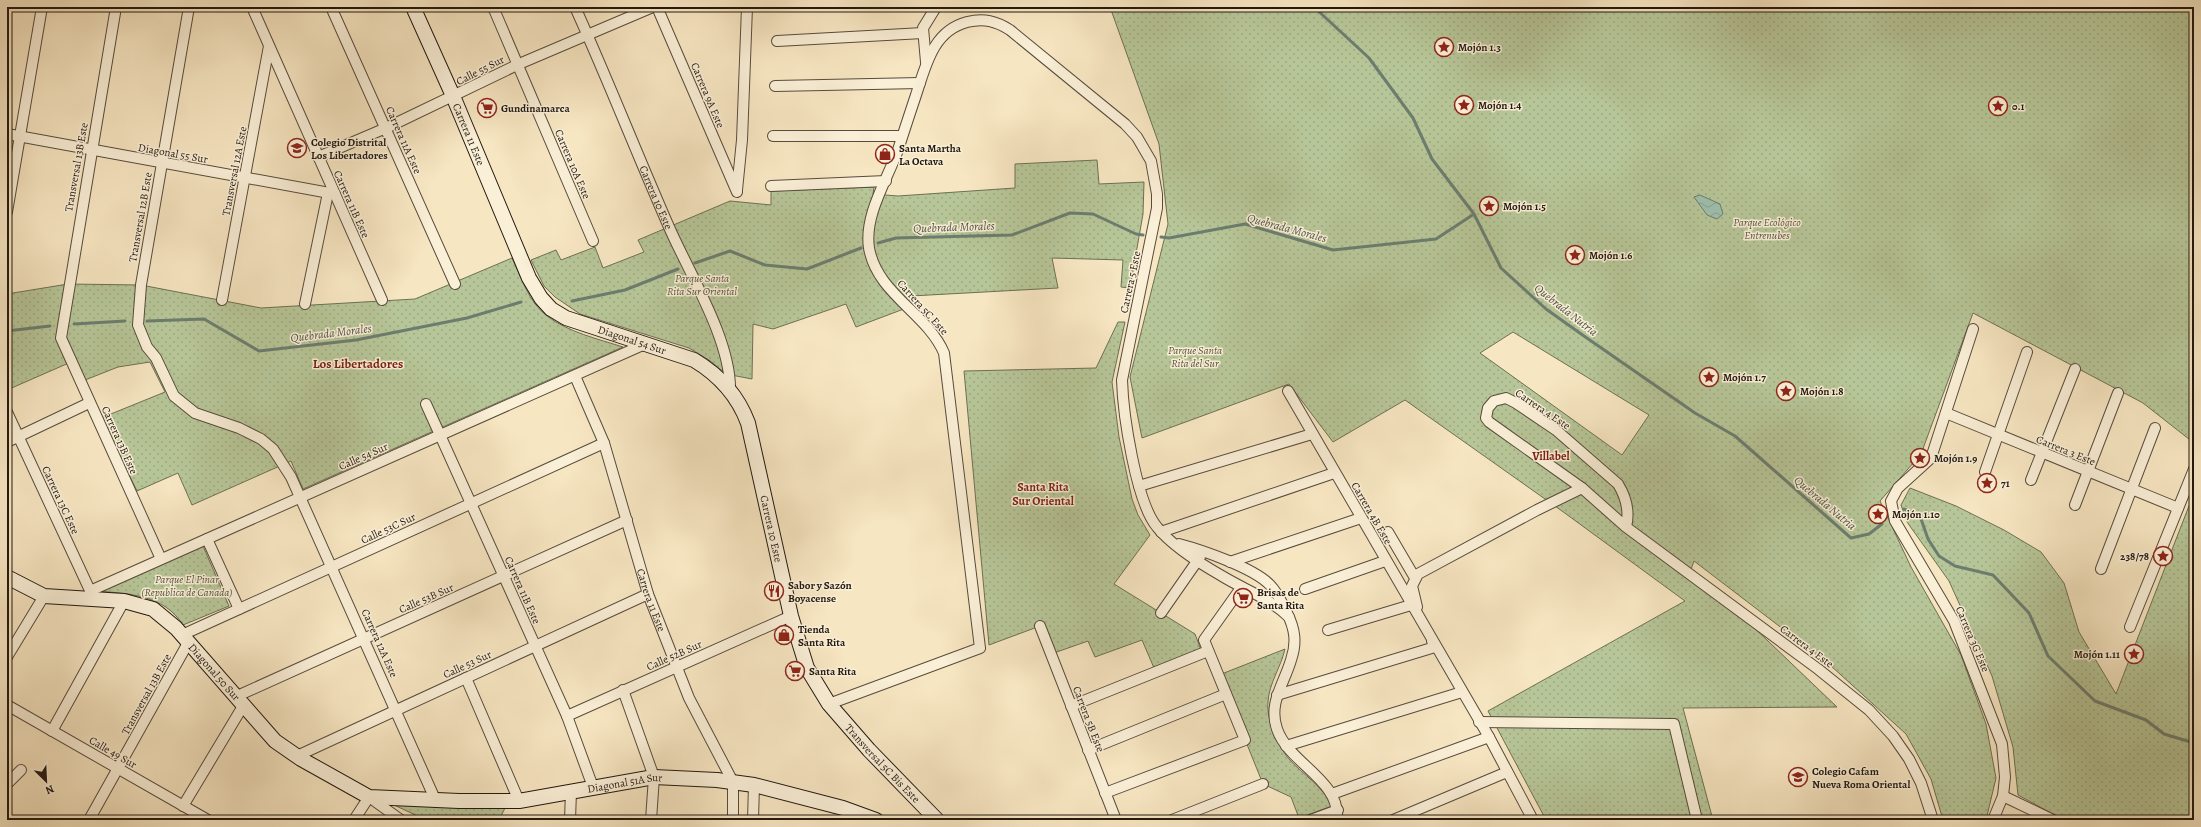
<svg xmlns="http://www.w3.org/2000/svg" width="2201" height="827" font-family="Alegreya,serif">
	<defs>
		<pattern id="grass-dots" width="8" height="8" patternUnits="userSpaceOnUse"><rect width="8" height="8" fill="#b7c698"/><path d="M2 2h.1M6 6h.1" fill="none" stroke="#9daa82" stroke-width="1.8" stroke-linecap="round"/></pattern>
		<pattern id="water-waves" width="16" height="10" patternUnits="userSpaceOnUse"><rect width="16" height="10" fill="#9ec0ae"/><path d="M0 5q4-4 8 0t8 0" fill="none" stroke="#88a495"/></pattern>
	</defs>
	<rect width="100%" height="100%" fill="#f7e6c2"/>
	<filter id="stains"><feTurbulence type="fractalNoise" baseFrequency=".005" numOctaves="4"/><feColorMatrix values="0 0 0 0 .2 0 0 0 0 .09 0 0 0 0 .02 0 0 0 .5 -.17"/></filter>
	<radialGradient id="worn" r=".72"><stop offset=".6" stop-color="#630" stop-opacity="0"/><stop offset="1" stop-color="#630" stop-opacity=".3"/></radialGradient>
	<path fill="url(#grass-dots)" stroke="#6c7054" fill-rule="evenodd" d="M1110,7h1084v436l-51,-40 -170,-90 -52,141 -41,47 31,66 50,88 25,69 10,54 -10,42h-43l-12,-41 -25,-45 -76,-69 -136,-104 -6,17 58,42 91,87 -154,1 30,112h-167l-58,-109 197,-110 -123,-90 -157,-111 -72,42 -44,-58 -147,54 -12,-61 38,-153 -9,-80zM1513,332l136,83 -27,40 -142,-102z
		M1097,160l2,24 45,-2 -1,32 -13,74 -9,-1 2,-27 -71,-2 6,30 -147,8 6,8 -61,23 -10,-23 -73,25 -20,-5 -1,55 -26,-5 -17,-14 -20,-12 -109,-34 -25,-17 -11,-11 -13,-26 25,-10 5,10 34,-13 8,21 41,-16 -6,-12 92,-39 41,4v-14l103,-4 -1,7 25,2 117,-8v-24z
		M512,258c9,19 17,45 35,58 21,16 51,23 76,31l-320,142 -12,-28 -99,44 -14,-32 -41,18 -36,-73 64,-26 -15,-30 -32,5 -38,15 -9,-20 -64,28v-96l61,-10 73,1 120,23 154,-9z
		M1118,322h7l-13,60 7,55 13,62 6,16 12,20 -36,49 81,50 6,16 -47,18 -12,-28 -47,17 -7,-16 -37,13 -11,-28 -51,19 -25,-274 132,-3z
		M1910,488l46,18 48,24 37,22 23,31 15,49 37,62 78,-201v327h-130l-46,-25 -5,-48 -21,-71 -43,-95 -42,-59 -6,-17z
		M203,546l26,60 -46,19c-19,-30 -52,-31 -85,-34z
		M1285,649c-4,18 -16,34 -17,53 -1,10 2,21 6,30 4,9 8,19 15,27 14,16 34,27 43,47l-33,12 -8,-21 -28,-13 -44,-109z
		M392,804l114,2 -7,14h-73z"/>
	<path fill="url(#water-waves)" stroke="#6c7d6f" d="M1700,195l20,9 3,10 -6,5 -10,-4 -13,-18z"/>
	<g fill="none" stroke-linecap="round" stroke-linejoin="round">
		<path stroke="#6c7d6f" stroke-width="3" d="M1314,7l55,51 44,60 19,41 42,55 27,54 45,41 38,27 111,77 40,23 116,102 18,-4 13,-10
			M1161,237l8,1 76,-14 88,26 103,-11 38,-25
			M878,243l18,-5 116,-3 58,-22 23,1 43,20 7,1
			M695,263l35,-12 35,14 42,4 54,-21
			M572,301l53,-11 53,-21
			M147,321l57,-2 55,32 97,-11 111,-22 54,-16
			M74,324l51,-3
			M7,331l43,-5
			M1904,509l16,7 8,23 11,17 16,10 38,9 36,38 19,43 47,45 51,19 18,14 30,9"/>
		<defs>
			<g id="street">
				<path d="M116,7l-55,331 100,221"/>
				<path d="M189,7l-48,278 -3,40 9,22 9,11 18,38 21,17 44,15 22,11 12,10 18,28 144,322"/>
				<path d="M252,7l130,293"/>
				<path d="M331,7l124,277"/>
				<path d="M493,7l100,234"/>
				<path id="s1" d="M575,7c33,73 62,147 94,220 20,46 62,113 61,163"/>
				<path d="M657,7l80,185"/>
				<path d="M777,41l146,-8"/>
				<path d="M926,62l-3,-34 13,-21"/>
				<path d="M775,86l145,-3"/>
				<path d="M7,134l328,60"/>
				<path d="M773,136h129"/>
				<path d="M318,157l68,-29 133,-64 134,-57"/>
				<path d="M771,186l115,-5"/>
				<path d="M737,190l5,-50 5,-133"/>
				<path d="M7,212l35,-205"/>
				<path d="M222,300l47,-254"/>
				<path d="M305,304l23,-111"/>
				<path d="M1973,329l-42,129 -33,30 -7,13 4,20 59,100 48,123 3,33 -2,19 -10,24"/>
				<path id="s2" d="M575,376l29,67 44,151 41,104 44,84v38"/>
				<path d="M1288,391l201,346 44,83"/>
				<path d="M426,404l141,312 26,71"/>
				<path d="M7,412l86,185"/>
				<path d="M1946,413l232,95"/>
				<path d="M7,442l82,-39"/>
				<path d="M1985,472l42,-120"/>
				<path d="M2031,480l44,-111"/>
				<path d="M1139,486l173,-52"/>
				<path d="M2075,505l43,-112"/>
				<path d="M1626,527c4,-16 0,-30 -8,-43l-62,-54 -40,-27 -10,-5 -12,3 -6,7 -2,10 3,4 93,66 44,39 192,142 51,41 24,26 16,23 12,24 12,37"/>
				<path d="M1161,532l173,-59"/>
				<path d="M1388,532l27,46"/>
				<path d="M207,539l32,70"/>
				<path d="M1179,544c23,6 75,24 91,41 8,8 12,18 17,28 8,16 10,30 4,47 -7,24 -23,43 -14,69 12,35 64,51 60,91"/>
				<path d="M1230,562l131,-44"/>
				<path d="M2101,569l54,-141"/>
				<path d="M1305,589l80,-28"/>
				<path d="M90,591l555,-247"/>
				<path d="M1417,607l-5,-21 6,-12 119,-64 45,-22"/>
				<path d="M1161,613l39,-56"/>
				<path d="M1040,626l76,194"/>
				<path d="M2130,627l64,-158"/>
				<path d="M1328,630l83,-25"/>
				<path d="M182,635l422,-192"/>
				<path d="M7,657l37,-61"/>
				<path d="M466,678l53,123"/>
				<path d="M623,690l31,87 -3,43"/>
				<path d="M1277,695l158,-48 -3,-6"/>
				<path d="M235,697l392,-177"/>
				<path d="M829,704l151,-56 -36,-295c-17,-40 -67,-59 -75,-105 -5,-33 18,-68 29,-98 6,-19 12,-37 18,-55 10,-30 17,-64 51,-73 17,-4 29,-1 43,8l115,94 12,13 14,24 6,33v14l-35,172c1,34 14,122 35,147 15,19 44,37 65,49 23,14 47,22 67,41"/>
				<path d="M7,705l201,115"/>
				<path d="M1071,706l137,-55"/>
				<path d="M567,716l224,-100"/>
				<path d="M1479,722l195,2 23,96"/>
				<path d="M52,731l72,-130"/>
				<path d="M1286,746l176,-54"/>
				<path d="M1088,750l138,-56"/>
				<path d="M297,756l351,-162"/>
				<path d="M7,784l14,-14"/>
				<path d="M1105,793l140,-53 -41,-100 37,-52"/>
				<path d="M1332,794l157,-57"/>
				<path d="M2003,796l50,24"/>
				<path d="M183,806l60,-100"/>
				<path d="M89,820l99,-177"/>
				<path d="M354,820l15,-23 32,23"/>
				<path d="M570,820l1,-29"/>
				<path d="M753,820l1,-35"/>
				<path d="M1172,820l91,-36"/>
				<path d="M1311,820l27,-10"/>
				<path d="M1393,820l114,-48"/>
			</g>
			<g id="secondary">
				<path id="s3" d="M413,7l40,89 76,182 12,20 10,11 15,9 128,42c25,15 44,36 54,63l43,193 16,52 22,36 40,46 68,70"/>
				<path id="s4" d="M7,577l37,19 80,5 29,8 23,19 99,113 26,18 68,38 90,4h60l135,-24 63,3 37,5 89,23 33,12"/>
			</g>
		</defs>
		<use href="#street" stroke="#574c3c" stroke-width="12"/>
		<use href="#secondary" stroke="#221910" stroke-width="16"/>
		<use href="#street" stroke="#faefd7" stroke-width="10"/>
		<use href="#secondary" stroke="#faefd7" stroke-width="14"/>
	</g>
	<defs>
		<symbol id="sight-ring" viewBox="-11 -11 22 22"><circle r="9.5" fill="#faefd7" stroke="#8f2418" stroke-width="1.5"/><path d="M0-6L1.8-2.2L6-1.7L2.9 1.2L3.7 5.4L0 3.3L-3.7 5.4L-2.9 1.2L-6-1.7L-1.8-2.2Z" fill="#8f2418"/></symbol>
		<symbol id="supermarket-ring" viewBox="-11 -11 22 22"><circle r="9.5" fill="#faefd7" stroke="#8f2418" stroke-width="1.5"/><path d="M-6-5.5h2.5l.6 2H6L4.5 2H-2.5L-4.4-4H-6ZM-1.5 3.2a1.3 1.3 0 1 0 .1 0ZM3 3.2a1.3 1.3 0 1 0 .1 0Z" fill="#8f2418"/></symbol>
		<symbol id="school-ring" viewBox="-11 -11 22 22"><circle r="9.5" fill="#faefd7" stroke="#8f2418" stroke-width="1.5"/><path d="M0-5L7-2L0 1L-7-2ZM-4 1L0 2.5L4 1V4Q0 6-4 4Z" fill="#8f2418"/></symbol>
		<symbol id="shop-ring" viewBox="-11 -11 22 22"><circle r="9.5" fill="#faefd7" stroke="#8f2418" stroke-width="1.5"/><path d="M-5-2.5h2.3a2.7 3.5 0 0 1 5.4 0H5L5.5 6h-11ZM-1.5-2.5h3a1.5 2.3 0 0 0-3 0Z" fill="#8f2418"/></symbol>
		<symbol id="restaurant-ring" viewBox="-11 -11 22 22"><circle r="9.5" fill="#faefd7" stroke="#8f2418" stroke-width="1.5"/><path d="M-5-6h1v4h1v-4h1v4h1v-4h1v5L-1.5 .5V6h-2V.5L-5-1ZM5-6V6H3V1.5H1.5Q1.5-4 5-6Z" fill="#8f2418"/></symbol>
	</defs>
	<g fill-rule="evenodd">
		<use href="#sight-ring" x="1433" y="36" width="22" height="22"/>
		<use href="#sight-ring" x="1453" y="94" width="22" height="22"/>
		<use href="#sight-ring" x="1987" y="95" width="22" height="22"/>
		<use href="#supermarket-ring" x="476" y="97" width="22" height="22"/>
		<use href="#school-ring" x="286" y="137" width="22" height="22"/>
		<use href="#shop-ring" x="874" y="143" width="22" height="22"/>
		<use href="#sight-ring" x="1478" y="195" width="22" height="22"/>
		<use href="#sight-ring" x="1564" y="244" width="22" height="22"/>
		<use href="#sight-ring" x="1698" y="366" width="22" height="22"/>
		<use href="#sight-ring" x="1775" y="380" width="22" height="22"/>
		<use href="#sight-ring" x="1909" y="447" width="22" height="22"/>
		<use href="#sight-ring" x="1976" y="472" width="22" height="22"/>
		<use href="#sight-ring" x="1867" y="503" width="22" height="22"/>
		<use href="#sight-ring" x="2152" y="545" width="22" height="22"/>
		<use href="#restaurant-ring" x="763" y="580" width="22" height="22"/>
		<use href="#supermarket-ring" x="1232" y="587" width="22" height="22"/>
		<use href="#shop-ring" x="773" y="624" width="22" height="22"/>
		<use href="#sight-ring" x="2123" y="643" width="22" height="22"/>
		<use href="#supermarket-ring" x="784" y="660" width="22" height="22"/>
		<use href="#school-ring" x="1787" y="766" width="22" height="22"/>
	</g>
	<g text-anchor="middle" stroke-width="3" stroke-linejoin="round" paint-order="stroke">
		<g font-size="11" font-weight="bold" fill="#221910" stroke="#faefd7" text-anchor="start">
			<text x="1458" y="51">Mojón 1.3</text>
			<text x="1478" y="109">Mojón 1.4</text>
			<text x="2012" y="110">0.1</text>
			<text x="501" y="112">Gundinamarca</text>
			<text x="311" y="146">Colegio Distrital<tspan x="311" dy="13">Los Libertadores</tspan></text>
			<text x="899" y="152">Santa Martha<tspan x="899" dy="13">La Octava</tspan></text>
			<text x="1503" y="210">Mojón 1.5</text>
			<text x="1589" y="259">Mojón 1.6</text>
			<text x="1723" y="381">Mojón 1.7</text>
			<text x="1800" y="395">Mojón 1.8</text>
			<text x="1934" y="462">Mojón 1.9</text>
			<text x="2001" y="487">71</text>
			<text x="1892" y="518">Mojón 1.10</text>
			<text x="2149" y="560" text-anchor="end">238/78</text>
			<text x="788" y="589">Sabor y Sazón<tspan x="788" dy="13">Boyacense</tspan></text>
			<text x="1257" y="596">Brisas de<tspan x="1257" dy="13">Santa Rita</tspan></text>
			<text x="798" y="633">Tienda<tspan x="798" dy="13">Santa Rita</tspan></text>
			<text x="2120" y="658" text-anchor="end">Mojón 1.11</text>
			<text x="809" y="675">Santa Rita</text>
			<text x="1812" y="775">Colegio Cafam<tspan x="1812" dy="13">Nueva Roma Oriental</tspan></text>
		</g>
		<g font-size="11" fill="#221910" stroke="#faefd7">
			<text transform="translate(480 70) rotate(-27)" y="4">Calle 55 Sur</text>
			<text transform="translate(708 95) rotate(67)" y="4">Carrera 9A Este</text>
			<text dy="4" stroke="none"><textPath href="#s3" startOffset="139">Carrera 11 Este</textPath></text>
			<text transform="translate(404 140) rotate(66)" y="4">Carrera 11A Este</text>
			<text transform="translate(173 153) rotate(10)" y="4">Diagonal 55 Sur</text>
			<text transform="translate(573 164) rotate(67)" y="4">Carrera 10A Este</text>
			<text transform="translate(76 167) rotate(-80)" y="4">Transversal 13B Este</text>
			<text transform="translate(234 171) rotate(-79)" y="4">Transversal 12A Este</text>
			<text dy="4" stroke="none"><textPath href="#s1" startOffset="207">Carrera 10 Este</textPath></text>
			<text transform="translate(352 204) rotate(66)" y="4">Carrera 11B Este</text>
			<text transform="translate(140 217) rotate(-80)" y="4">Transversal 12B Este</text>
			<text transform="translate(1130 282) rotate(-78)" y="4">Carrera 5 Este</text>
			<text transform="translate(923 307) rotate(48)" y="4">Carrera 5C Este</text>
			<text dy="4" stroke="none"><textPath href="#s3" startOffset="420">Diagonal 54 Sur</textPath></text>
			<text transform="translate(1543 409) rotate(34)" y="4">Carrera 4 Este</text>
			<text transform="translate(120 440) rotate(66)" y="4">Carrera 13B Este</text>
			<text transform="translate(2066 450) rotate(22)" y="4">Carrera 3 Este</text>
			<text transform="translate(363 456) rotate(-24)" y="4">Calle 54 Sur</text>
			<text transform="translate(61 500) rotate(65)" y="4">Carrera 13C Este</text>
			<text transform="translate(1372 513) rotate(60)" y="4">Carrera 4B Este</text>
			<text transform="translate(388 528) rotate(-25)" y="4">Calle 53C Sur</text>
			<text dy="4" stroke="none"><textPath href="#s3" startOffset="678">Carrera 10 Este</textPath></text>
			<text transform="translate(523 590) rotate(66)" y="4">Carrera 11B Este</text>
			<text transform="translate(426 598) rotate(-24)" y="4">Calle 53B Sur</text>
			<text dy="4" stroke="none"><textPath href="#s2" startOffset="237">Carrera 11 Este</textPath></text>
			<text transform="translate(1973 639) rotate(67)" y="4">Carrera 3G Este</text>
			<text transform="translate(380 643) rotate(66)" y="4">Carrera 12A Este</text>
			<text transform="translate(1807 646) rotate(37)" y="4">Carrera 4 Este</text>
			<text transform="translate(674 655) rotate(-24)" y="4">Calle 52B Sur</text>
			<text transform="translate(467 664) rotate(-25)" y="4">Calle 53 Sur</text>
			<text dy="4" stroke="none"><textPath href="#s4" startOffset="240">Diagonal 50 Sur</textPath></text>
			<text transform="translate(146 694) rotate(-61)" y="4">Transversal 13B Este</text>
			<text transform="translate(1089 719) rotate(69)" y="4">Carrera 5B Este</text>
			<text transform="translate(113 752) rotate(30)" y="4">Calle 49 Sur</text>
			<text dy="4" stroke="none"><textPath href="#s3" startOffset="944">Transversal 5C Bis Este</textPath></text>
			<text dy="4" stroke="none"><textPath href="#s4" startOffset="699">Diagonal 51A Sur</textPath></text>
		</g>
		<g font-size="11" font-style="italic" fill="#565640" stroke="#faefd7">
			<text x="1767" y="226">Parque Ecológico<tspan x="1767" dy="13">Entrenubes</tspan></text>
			<text x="702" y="282">Parque Santa<tspan x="702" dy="13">Rita Sur Oriental</tspan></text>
			<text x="1195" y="354">Parque Santa<tspan x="1195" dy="13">Rita del Sur</tspan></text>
			<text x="187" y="583">Parque El Pinar<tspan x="187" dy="13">(Republica de Canada)</tspan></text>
		</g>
		<g font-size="12" font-style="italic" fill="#4d5347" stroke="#faefd7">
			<text transform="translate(954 227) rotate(-2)" y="4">Quebrada Morales</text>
			<text transform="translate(1287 228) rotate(15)" y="4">Quebrada Morales</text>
			<text transform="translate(1566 310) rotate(38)" y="4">Quebrada Nutria</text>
			<text transform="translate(331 333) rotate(-7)" y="4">Quebrada Morales</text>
			<text transform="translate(1825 503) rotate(40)" y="4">Quebrada Nutria</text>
		</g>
		<g font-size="12" font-weight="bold" fill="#7a1f14" stroke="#faefd7">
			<text x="1551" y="460">Villabel</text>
			<text x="1043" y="491">Santa Rita<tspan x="1043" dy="14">Sur Oriental</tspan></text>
		</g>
		<g font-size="13" font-weight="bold" fill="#7a1f14" stroke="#faefd7">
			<text x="358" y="368">Los Libertadores</text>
		</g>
	</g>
	<rect width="2201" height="827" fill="none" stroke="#f7e6c2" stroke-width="24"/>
	<rect x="8" y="8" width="2185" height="811" fill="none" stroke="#221910" stroke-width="2"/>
	<rect x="12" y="12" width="2177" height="803" fill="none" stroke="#221910"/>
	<g transform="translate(46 781) rotate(156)" stroke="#faefd7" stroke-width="3" paint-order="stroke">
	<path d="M0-3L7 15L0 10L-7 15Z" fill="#221910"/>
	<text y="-6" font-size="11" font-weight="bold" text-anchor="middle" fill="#221910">N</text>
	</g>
	<rect width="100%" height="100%" filter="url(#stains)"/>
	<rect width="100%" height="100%" fill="url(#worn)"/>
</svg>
